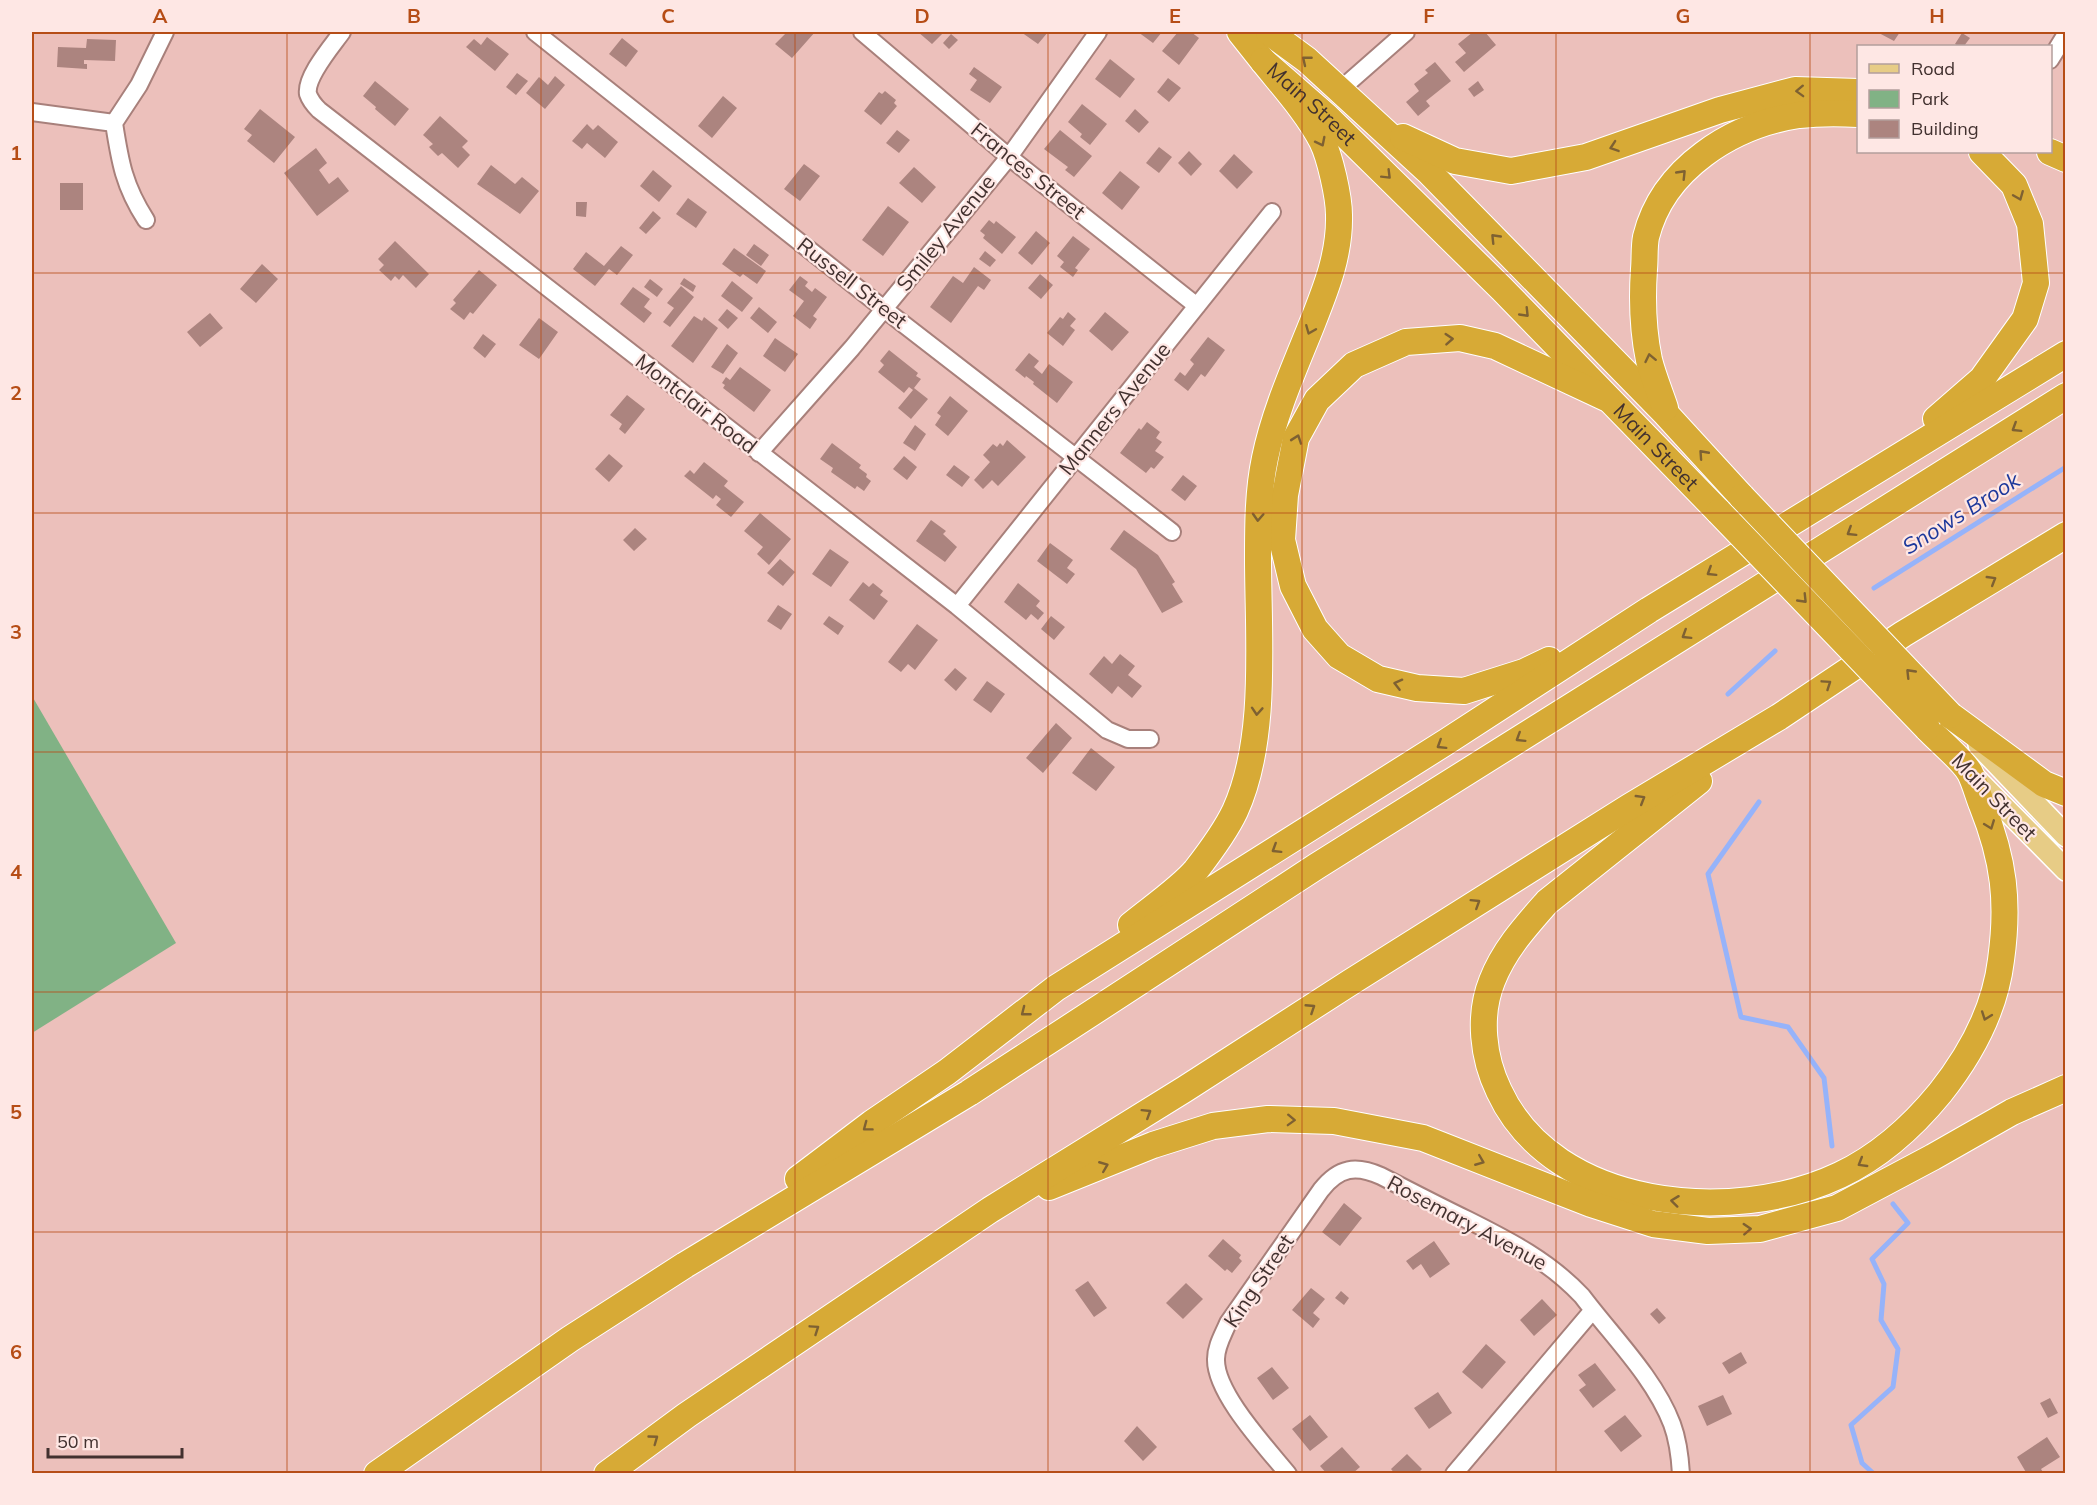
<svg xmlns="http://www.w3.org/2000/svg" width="2097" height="1505" viewBox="0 0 2097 1505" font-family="Mulish,sans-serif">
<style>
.green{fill:#81b285}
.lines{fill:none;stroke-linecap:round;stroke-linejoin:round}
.stream{stroke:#96b3fa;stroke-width:5}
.building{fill:#ac847f}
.minor-casing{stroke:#a8807b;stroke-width:20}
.major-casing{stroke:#fff;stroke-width:24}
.highway-casing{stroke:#fff;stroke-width:28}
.minor{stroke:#fff;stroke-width:16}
.major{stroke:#e7cc86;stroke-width:21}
.highway{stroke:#d7aa36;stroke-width:26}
.highway-bridge-casing{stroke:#fff;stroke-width:28;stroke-linecap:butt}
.highway-bridge{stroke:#d7aa36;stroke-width:26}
.oneway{stroke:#7e6132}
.grid{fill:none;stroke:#b64d16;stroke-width:1.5;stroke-opacity:0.55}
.labels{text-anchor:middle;stroke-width:4.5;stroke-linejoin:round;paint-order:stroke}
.street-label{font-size:21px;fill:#42312f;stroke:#fee7e4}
.water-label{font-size:22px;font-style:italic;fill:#1d389b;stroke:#fee7e4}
.neatline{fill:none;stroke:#b64d16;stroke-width:2}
.grid-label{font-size:20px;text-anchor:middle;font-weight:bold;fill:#b64d16}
</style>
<rect width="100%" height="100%" fill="#ecc0bb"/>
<path class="green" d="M32 696 176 943 32 1033Z"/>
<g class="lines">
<path class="stream" d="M1874 588 2066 467
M1728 694 1775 651
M1759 802 1708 874 1741 1017 1788 1027 1824 1078 1832 1146
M1874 1474 1862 1463 1851 1425 1893 1387 1898 1349 1881 1320 1884 1284 1872 1259 1908 1223 1893 1204"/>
</g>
<path class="building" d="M787 32H815L792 58 775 44Z
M918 32H944L932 44Z
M1021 32H1048L1038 44Z
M1138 32H1162L1153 43Z
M1178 32H1191L1199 38 1179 65 1162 51Z
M1473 32H1485L1496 45 1464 72 1455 62 1466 53 1458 44Z
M1877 32H1900L1894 41Z
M1962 33 1970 38 1964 46H1958L1955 44Z
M951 34 958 40 949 49 943 43Z
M487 37 509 54 495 71 466 47 474 39 481 45Z
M622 38 638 51 626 67 609 54Z
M87 39 116 40 115 61 84 60V64H87V69L57 67 58 47 86 48Z
M1110 59 1135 79 1120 98 1095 79Z
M1435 62 1451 81 1426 101 1430 106 1418 116 1406 102 1419 91 1414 84 1428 73 1425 70Z
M974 67 1002 87 990 103 970 90 977 80 969 74Z
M517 73 528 81 516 95 506 87Z
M555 76 565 85 545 109 526 93 539 77 548 85Z
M1168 78 1181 88 1169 102 1157 92Z
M375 81 409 109 395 126 375 109 376 107 363 96Z
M1478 81 1484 90 1474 97 1468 89Z
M885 91 896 100 894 103 897 106 881 125 864 111 879 92 882 94Z
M723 96 737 108 712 138 698 126Z
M1082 104 1107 124 1090 145 1080 137 1082 134 1068 122Z
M260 109 295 137 274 163 247 141 252 135 244 129Z
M1135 109 1149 122 1139 133 1125 121Z
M440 116 468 141 462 147 470 155 458 168 442 153 438 156 429 147 433 144 423 135Z
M587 124 593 130 598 125 618 142 605 158 587 143 582 149 572 141Z
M897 130 910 140 899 153 886 143Z
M1060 130 1092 156 1074 177 1065 170 1068 167 1044 149Z
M1159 147 1172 157 1159 173 1146 163Z
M316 148 327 163 319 170 329 184 338 177 349 191 317 216 284 173Z
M1189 151 1202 164 1191 176 1178 163Z
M1234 154 1253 172 1237 189 1219 171Z
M804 164 820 176 800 201 784 189Z
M491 165 515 184 522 177 539 191 520 214 477 184Z
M914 167 936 187 922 203 899 183Z
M653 170 672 186 659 202 640 186Z
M1120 171 1140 187 1122 210 1102 193Z
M60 183H83V210H60Z
M688 198 707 212 696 228 676 214Z
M576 202H587L586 217 576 216Z
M888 206 909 222 883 256 862 240Z
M653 211 661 218 646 234 639 228Z
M989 220 994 224 996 221 1016 237 1002 254 983 238 985 235 980 231Z
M1036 231 1050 243 1032 265 1018 253Z
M1073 236 1090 249 1075 268 1078 270 1073 277 1060 267 1064 262 1057 256Z
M395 241 429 274 416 288 403 275 399 280 395 276 391 281 379 270 384 265 378 259Z
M754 244 769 255 761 266 746 255Z
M621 246 633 255 617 275 609 269 595 286 573 269 586 252 604 266Z
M734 248 766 271 757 284 743 274 740 277 722 264Z
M985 251 996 260 990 267 979 259Z
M262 264 278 279 256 303 240 289Z
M974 267 991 280 984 290 978 286 951 323 930 307 953 276 963 283Z
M479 270 497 285 473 314 470 312 464 320 450 309 456 303 453 300Z
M1040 274 1053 285 1041 299 1028 288Z
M800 276 808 282 805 286 812 292 815 288 827 297 813 316 817 319 810 329 793 316 804 301 789 290Z
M684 278 696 286 693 292 680 284Z
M650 279 663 289 657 297 644 287Z
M732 281 753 298 742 312 721 296Z
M681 286 694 297 670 327 663 322 674 308 667 303Z
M633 287 650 299 644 307 652 313 644 323 620 304Z
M759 307 777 322 768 333 750 318Z
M727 309 738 318 728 329 718 320Z
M1068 312 1076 319 1070 326 1075 330 1063 346 1047 333 1060 317 1063 319Z
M1105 312 1129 332 1112 351 1089 331Z
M210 313 223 328 200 347 187 332Z
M694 316 702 321 704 317 718 328 693 363 671 346Z
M539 318 558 332 539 359 519 345Z
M483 334 496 344 485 358 473 348Z
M1208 337 1225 350 1205 377 1201 374 1188 391 1174 380 1180 372 1185 376 1194 364 1190 360Z
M775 338 798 354 785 372 763 356Z
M727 344 738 353 723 374 711 367Z
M889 350 918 373 916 376 921 379 914 388 928 399 911 419 898 408 913 390 909 387 904 393 878 372 884 365 880 361Z
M1029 353 1039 361 1034 367 1042 374 1049 364 1073 382 1057 403 1033 384 1034 382 1026 376 1025 378 1015 370Z
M740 367 771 390 754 412 723 388 725 385 722 383 726 377 730 380Z
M627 395 645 409 625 434 619 429 622 424 610 415Z
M950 396 968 411 948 436 935 425 941 416 937 413Z
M1147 422 1160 432 1156 438 1162 442 1155 451 1164 457 1154 469 1151 467 1146 473 1120 453 1139 428 1141 430Z
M915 425 926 434 915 451 903 443Z
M1007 440 1026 457 998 486 992 480 983 489 974 480 990 462 983 455 993 444 997 447 1000 443 1003 446Z
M832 443 861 465 859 468 867 474 866 477 871 481 864 491 857 486 855 489 831 472 833 468 820 459Z
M609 454 623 466 609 482 595 469Z
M904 456 917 467 907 480 893 469Z
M704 462 728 481 724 486 744 502 731 517 716 505 721 499 716 495 713 499 684 476 690 470 694 474Z
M954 465 970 477 962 487 946 475Z
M1183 475 1197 486 1185 501 1171 490Z
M760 513 791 539 769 565 757 554 763 547 744 531Z
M931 520 946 531 943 534 957 547 945 562 916 541Z
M635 528 647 539 634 551 623 540Z
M1124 530 1158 555 1175 582 1172 584 1183 602 1162 613 1136 569 1110 549Z
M1050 543 1073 560 1067 568 1075 574 1067 584 1037 561Z
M830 549 849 562 831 587 812 574Z
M780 559 795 572 783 586 767 573Z
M863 582 869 587 873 583 883 591 880 595 888 601 874 620 849 600Z
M1018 583 1040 601 1036 606 1044 613 1038 620 1031 614 1026 620 1004 602Z
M778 605 792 614 781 630 767 621Z
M829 616 844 626 838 635 823 624Z
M1051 616 1065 627 1054 640 1041 629Z
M917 624 938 640 915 670 908 664 901 672 888 662Z
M1120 654 1135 666 1128 675 1142 686 1132 698 1118 686 1112 694 1089 674 1104 656 1112 664Z
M955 668 967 678 956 691 944 680Z
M987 681 1005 694 991 713 973 700Z
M1056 723 1072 738 1043 773 1026 758Z
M1091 748 1115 767 1096 791 1072 773Z
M1344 1203 1362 1218 1340 1246 1322 1232Z
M1223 1239 1241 1255 1239 1258 1242 1261 1232 1273 1227 1269 1225 1271 1208 1256Z
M1434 1241 1450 1264 1430 1278 1421 1264 1413 1270 1406 1261Z
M1088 1281 1107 1308 1094 1317 1075 1290Z
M1186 1283 1203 1299 1183 1319 1166 1303Z
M1311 1288 1325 1299 1313 1313 1320 1319 1313 1328 1292 1310Z
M1341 1291 1349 1298 1344 1305 1335 1298Z
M1542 1299 1557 1315 1534 1336 1520 1320Z
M1657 1308 1666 1318 1659 1324 1650 1314Z
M1486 1344 1506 1362 1482 1389 1462 1372Z
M1741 1352 1747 1363 1729 1374 1722 1363Z
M1595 1363 1616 1390 1593 1408 1579 1390 1586 1385 1578 1375Z
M1272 1367 1289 1388 1273 1400 1257 1378Z
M1438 1392 1452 1413 1429 1429 1414 1408Z
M1723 1395 1732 1414 1707 1426 1698 1406Z
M2050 1398 2058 1413 2048 1418 2040 1403Z
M1310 1415 1328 1437 1310 1451 1292 1429Z
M1625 1415 1642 1436 1621 1452 1604 1431Z
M1137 1426 1157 1447 1143 1461 1124 1441Z
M2047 1437 2060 1457 2041 1469 2044 1474H2027L2017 1457Z
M1342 1447 1360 1467 1352 1474H1327L1320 1466Z
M1407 1454 1422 1469 1417 1474H1395L1391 1469Z"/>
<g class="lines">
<g class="minor-casing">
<path id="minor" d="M342 32C332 46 305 77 308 94 310 100 314 105 319 110L957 606 1107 730 1128 739H1150
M535 32 884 309 1172 532
M862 32 1009 157 1197 306
M2050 60 2066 34
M1340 90 1406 32
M32 112 114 123
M146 220C124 186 120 162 114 123L139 85 165 32
M759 453 852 348 1009 157 1098 32
M957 606 1272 212
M1288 1474C1266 1447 1215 1393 1216 1359 1216 1346 1223 1335 1228 1323L1321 1190C1339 1167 1356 1165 1381 1176 1410 1191 1439 1206 1468 1220 1510 1241 1549 1261 1582 1296 1612 1336 1654 1377 1672 1424 1678 1440 1680 1457 1681 1474
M1454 1474 1593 1310"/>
</g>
<g class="major-casing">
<path id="major" d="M1979 745 2066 836
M1971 774 2066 870"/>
</g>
<g class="highway-casing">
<g id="highway">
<path id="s1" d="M1240 32 1263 61 1326 116 1502 289 1719 512"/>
<path d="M1269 32 1307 60 1429 172 1666 414 1742 497"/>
<path d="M1403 137 1455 161 1511 171 1586 157 1720 110 1795 90 1858 92"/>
<path d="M2050 152 2066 159"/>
<path d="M1665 408C1660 393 1653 376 1649 360 1643 331 1642 298 1644 269 1645 259 1644 247 1646 237 1663 168 1733 125 1799 115 1818 113 1839 113 1858 114"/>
<path d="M1936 419 1982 379 2025 319 2036 283 2030 224 2014 185 1982 152"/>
<path d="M1549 660 1524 672 1464 691 1417 688 1378 679 1339 656 1315 629 1293 586 1282 540 1285 495 1296 438 1317 400 1354 365 1406 342 1460 338 1495 346 1606 398"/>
<path d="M1950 715 2044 784 2066 793"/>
<path d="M1699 781 1547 902C1525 927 1504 950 1492 981 1478 1016 1483 1058 1499 1091 1554 1210 1733 1226 1840 1175 1880 1156 1913 1126 1940 1093 1971 1054 1995 1010 2001 960 2009 902 2004 860 1982 805 1978 795 1975 783 1970 773 1963 760 1938 740 1927 728"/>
<path d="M1131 925C1149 910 1181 888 1196 870 1210 852 1225 832 1235 811 1268 739 1258 636 1258 558 1258 525 1258 491 1265 458 1274 414 1293 371 1310 329 1325 291 1340 256 1339 215 1339 197 1330 157 1322 141 1307 112 1283 86 1263 61"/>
<path d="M798 1179 872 1123 947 1072 1056 988 1446 742 1649 610 2066 354"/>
<path d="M1049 1187 1153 1145 1213 1126 1268 1119 1334 1121 1423 1138 1591 1204 1653 1224 1708 1231 1760 1229 1837 1208 1933 1157 2012 1112 2066 1088"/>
<path d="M377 1474 570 1339 685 1265 969 1093 1317 866 2066 396"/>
<path d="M607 1474 687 1415 990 1210 1185 1089 1351 982 1629 807 1779 717 1903 634 2066 535"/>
</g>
</g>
<use href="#minor" class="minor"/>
<use href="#major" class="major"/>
<use href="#highway" class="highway"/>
<g class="highway-bridge-casing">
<path id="highway-bridge" d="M1742 497 1950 715
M1719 512 1927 728"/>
</g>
<use href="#highway-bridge" class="highway-bridge"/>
</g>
<defs><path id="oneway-chevron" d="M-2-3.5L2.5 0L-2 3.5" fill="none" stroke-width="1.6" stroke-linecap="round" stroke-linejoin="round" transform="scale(1.5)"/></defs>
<g class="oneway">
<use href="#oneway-chevron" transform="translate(1306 60) rotate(-141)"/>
<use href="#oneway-chevron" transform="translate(1800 91) rotate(178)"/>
<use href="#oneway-chevron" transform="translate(1321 142) rotate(63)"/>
<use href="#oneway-chevron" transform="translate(1614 147) rotate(161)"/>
<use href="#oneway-chevron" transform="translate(1682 174) rotate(-46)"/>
<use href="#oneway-chevron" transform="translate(1387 175) rotate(45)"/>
<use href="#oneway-chevron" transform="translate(2019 196) rotate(68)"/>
<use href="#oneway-chevron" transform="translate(1495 238) rotate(-134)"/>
<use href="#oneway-chevron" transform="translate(1525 313) rotate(46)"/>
<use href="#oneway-chevron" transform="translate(1310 330) rotate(112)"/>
<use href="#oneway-chevron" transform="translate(1449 339) rotate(-4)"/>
<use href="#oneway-chevron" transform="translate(1650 358) rotate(-102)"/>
<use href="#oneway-chevron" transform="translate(2016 428) rotate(148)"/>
<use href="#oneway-chevron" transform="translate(1297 439) rotate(-71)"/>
<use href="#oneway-chevron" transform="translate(1703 454) rotate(-132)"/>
<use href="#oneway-chevron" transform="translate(1258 517) rotate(93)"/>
<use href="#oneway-chevron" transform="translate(1851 532) rotate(148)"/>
<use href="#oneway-chevron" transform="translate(1711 572) rotate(148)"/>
<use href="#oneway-chevron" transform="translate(1992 580) rotate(-31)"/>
<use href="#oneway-chevron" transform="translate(1803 599) rotate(46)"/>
<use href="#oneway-chevron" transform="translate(1686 635) rotate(148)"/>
<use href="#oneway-chevron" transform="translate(1910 673) rotate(-134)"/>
<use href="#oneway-chevron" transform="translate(1398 684) rotate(-166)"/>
<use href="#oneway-chevron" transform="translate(1827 684) rotate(-34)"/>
<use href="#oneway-chevron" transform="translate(1257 711) rotate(94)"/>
<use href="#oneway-chevron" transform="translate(1520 738) rotate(148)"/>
<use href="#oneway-chevron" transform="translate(1441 745) rotate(148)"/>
<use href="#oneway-chevron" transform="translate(1641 799) rotate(-31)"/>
<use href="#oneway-chevron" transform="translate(1990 825) rotate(69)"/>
<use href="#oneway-chevron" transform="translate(1276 849) rotate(148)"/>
<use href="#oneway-chevron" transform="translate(1476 903) rotate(-32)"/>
<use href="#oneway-chevron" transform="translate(1311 1008) rotate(-33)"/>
<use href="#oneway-chevron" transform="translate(1025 1012) rotate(142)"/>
<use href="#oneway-chevron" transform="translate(1986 1016) rotate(110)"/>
<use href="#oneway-chevron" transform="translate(1147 1113) rotate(-32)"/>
<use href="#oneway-chevron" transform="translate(1291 1120) rotate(2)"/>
<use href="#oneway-chevron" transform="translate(867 1127) rotate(143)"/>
<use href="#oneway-chevron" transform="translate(1480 1161) rotate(22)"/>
<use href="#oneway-chevron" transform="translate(1862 1163) rotate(149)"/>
<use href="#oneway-chevron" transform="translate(1104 1166) rotate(-22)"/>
<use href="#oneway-chevron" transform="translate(1675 1201) rotate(-173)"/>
<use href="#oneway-chevron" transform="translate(1747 1229) rotate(-3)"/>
<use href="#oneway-chevron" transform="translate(815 1329) rotate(-34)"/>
<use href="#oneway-chevron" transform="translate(654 1439) rotate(-36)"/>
</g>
<path class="grid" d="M287 32V1474M541 32V1474M795 32V1474M1048 32V1474M1302 32V1474M1556 32V1474M1810 32V1474M32 273H2066M32 513H2066M32 752H2066M32 992H2066M32 1232H2066"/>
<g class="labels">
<g class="street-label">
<text dy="7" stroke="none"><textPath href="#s1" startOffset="102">Main Street</textPath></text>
<text transform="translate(1028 171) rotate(39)" y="7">Frances Street</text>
<text transform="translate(946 233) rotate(-51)" y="7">Smiley Avenue</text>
<text transform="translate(852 283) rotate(38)" y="7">Russell Street</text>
<text transform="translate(696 404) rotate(38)" y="7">Montclair Road</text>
<text transform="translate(1115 409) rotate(-51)" y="7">Manners Avenue</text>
<text dy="7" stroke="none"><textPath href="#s1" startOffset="588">Main Street</textPath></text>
<text transform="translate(1994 797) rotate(46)" y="7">Main Street</text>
<text transform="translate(1467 1223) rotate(28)" y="7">Rosemary Avenue</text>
<text transform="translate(1259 1281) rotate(-56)" y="7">King Street</text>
</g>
<g class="water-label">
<text transform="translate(1961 513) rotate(-32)" y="8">Snows Brook</text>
</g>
</g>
<rect width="2097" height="1505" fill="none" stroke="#fee7e4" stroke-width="66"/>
<rect x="1857" y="45" width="195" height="108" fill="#fee7e4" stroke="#b39e9c" stroke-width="1.5"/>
<rect x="1869" y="64" width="30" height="9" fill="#e7cc86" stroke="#b39e9c" stroke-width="1.5"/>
<text x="1911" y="75" font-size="18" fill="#42312f">Road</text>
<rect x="1869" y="90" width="30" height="18" fill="#81b285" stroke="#b39e9c" stroke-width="1.5"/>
<text x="1911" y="105" font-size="18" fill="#42312f">Park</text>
<rect x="1869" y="120" width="30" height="18" fill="#ac847f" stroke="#b39e9c" stroke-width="1.5"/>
<text x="1911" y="135" font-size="18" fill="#42312f">Building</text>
<path d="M48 1448v9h134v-9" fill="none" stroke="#42312f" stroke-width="3"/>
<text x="57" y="1448" font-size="18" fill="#42312f" stroke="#fee7e4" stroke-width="4.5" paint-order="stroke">50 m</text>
<rect x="33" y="33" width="2031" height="1439" class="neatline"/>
<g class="grid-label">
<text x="160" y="23">A</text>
<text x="414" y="23">B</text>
<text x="668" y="23">C</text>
<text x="922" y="23">D</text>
<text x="1175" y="23">E</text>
<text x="1429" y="23">F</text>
<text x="1683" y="23">G</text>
<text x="1937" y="23">H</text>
<text x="16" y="160">1</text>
<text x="16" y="400">2</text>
<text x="16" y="639">3</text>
<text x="16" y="879">4</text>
<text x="16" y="1119">5</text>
<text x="16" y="1359">6</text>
</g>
</svg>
